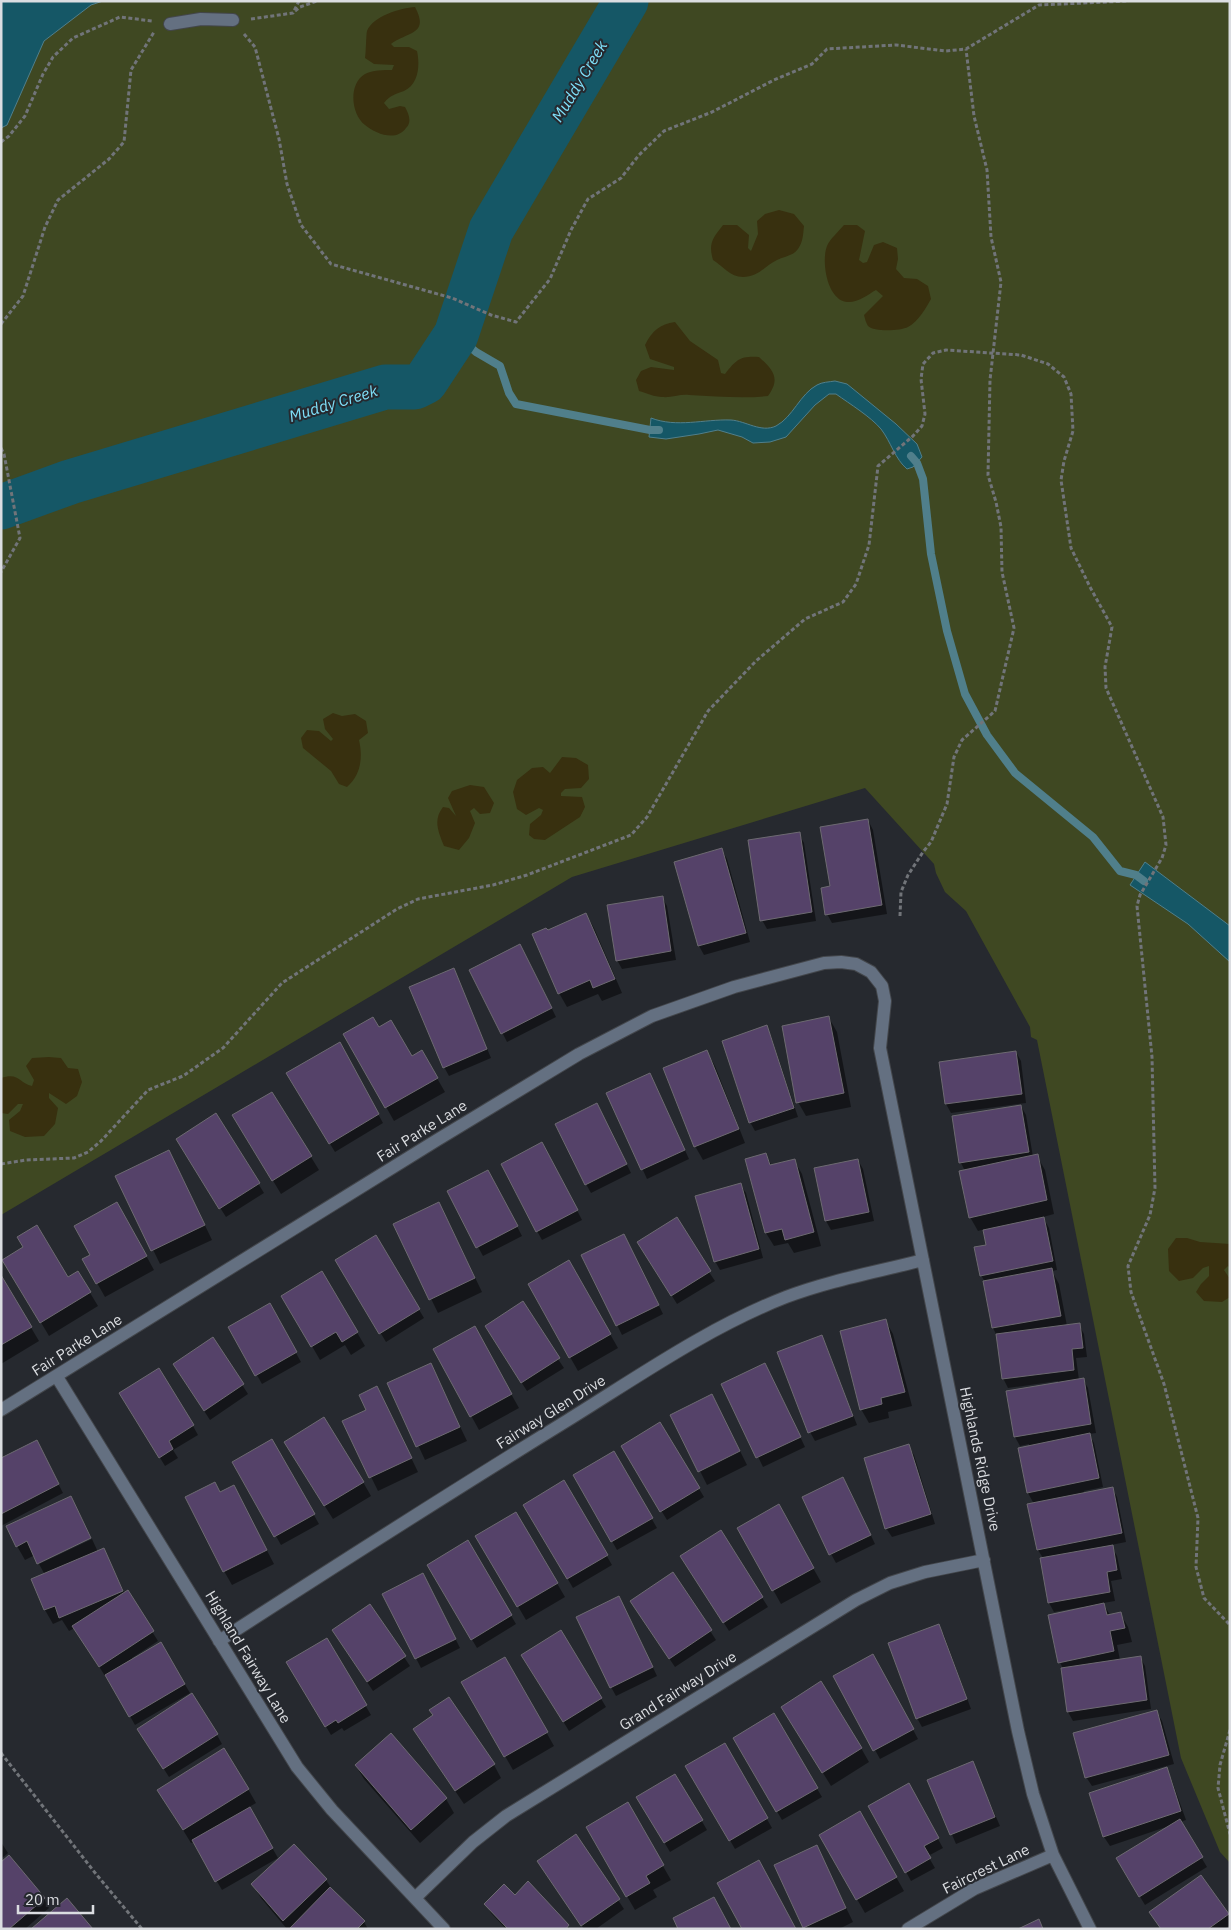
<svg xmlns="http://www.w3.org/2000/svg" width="1231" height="1930" viewBox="0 0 1231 1930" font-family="'IBM Plex Sans',sans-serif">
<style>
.green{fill:#3f4822}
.sand{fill:#38300f}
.water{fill:#155766;stroke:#507f8b}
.shadow{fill:#0007}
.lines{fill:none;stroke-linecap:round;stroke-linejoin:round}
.stream{stroke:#507f8b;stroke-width:8}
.river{stroke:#155766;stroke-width:45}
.building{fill:#554269;stroke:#6d6a71}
.minor-casing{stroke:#43464b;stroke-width:14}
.path{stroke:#717479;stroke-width:3;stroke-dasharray:4 2.5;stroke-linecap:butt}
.minor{stroke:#647081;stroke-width:12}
.labels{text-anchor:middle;stroke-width:4;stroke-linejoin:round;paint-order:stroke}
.street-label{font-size:15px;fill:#dbdde1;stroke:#26292f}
.water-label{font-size:16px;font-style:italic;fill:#7edff8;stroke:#26292f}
</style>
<rect width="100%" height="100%" fill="#26292f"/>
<path class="green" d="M1 1H1230V1863L1220 1852 1181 1758 1037 1040 1031 1037 1030 1027 966 911 945 892 936 873 934 864 865 788 572 877 1 1215Z"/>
<path class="sand" d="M415 7C430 35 407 32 391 44L394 47H409L417 51C420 65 419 84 404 91 396 94 390 95 384 103L389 109 400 106 405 107C409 114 412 122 406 128 396 142 376 134 365 125 351 114 348 84 365 74 372 70 384 70 392 70L394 65 374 64 365 58C366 53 366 35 367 31 373 16 401 8 415 7Z
M779 210 794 214 804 226C803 235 803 242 798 249 793 256 785 256 777 260 765 266 758 277 743 277 730 277 723 266 713 260 708 243 713 238 723 225H737L749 235 748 248 751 251 758 234 757 221 765 214Z
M844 225H857L865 231 859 260 863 263 867 262 874 245 883 242 897 248 898 259 896 269 904 278 917 279 928 286 931 299C926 308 918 322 908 327 900 331 874 332 868 326 866 323 865 319 864 315L883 296 876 290C867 295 858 303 847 302 827 300 821 261 827 246 830 239 839 231 844 225Z
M675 322 690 341 718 360 721 373 725 374C737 359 740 356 759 357 773 370 781 378 768 396 742 399 715 396 689 395 680 394 671 398 662 397 655 397 646 393 639 391L636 380 641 371 651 367 674 370V367L650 359 645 345C652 331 660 324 675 322Z
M333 713 342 716 355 714 366 721 368 733 359 740C363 757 361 775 347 787L339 784 331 771 303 748 301 738 307 730 319 731 331 741 333 739 325 729 323 719Z
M562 757 576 758 588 765 589 779 581 788 565 789 561 793V796L582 797 585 807 580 817 545 840 534 839 529 835 530 824 541 815 543 810 539 808 526 815 517 809 513 792 517 780 532 768 543 767 550 773Z
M470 785 484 787 494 803 490 813 480 814 474 808 470 811 475 823 469 838 459 850 444 846C438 831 433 820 443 807L449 808 456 816 448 798 452 791Z
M49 1057 61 1058 68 1068 78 1069 82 1082 77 1096 66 1104 49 1093V1098L58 1108 55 1124 44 1136 25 1137 10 1131 9 1120 20 1111 23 1104H18L8 1114 1 1113V1078C19 1072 19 1083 32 1086L34 1080 26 1066 32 1058Z
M1176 1238H1187L1200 1242 1230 1244V1268L1228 1266 1224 1270 1230 1279V1297L1222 1302 1204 1301 1196 1292 1201 1284 1209 1276V1266L1203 1268 1193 1278 1179 1281 1169 1271 1168 1249Z"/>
<path class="water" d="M1 1H103L91 5 44 41 7 125 1 128Z
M835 381 847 384 896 424 917 444 922 457 913 467 907 469C895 459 891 442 881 429 871 417 850 404 836 394H829L815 405 786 437 770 442 753 443 742 437 718 430 699 434 666 439 649 437 651 418C677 428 704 419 731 420 746 421 761 433 776 426 793 417 800 394 817 385 822 382 829 382 835 381Z
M67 464 73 500 1 520V485Z
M1145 862 1230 926V962L1188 924 1130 885Z"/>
<path class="shadow" d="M868 820 873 830 887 914 832 923 827 914 831 887Z
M799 834 804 843 816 921 767 929 762 920Z
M722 850 727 859 750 942 704 955 699 946 676 863Z
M662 897 667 906 676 960 622 969 617 960Z
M586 914 594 928 622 993 602 1001 598 994 567 1007 559 993 547 931Z
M525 954 556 1017 507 1042 471 970Z
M458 979 491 1058 449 1076 444 1067Z
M829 1018 837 1032 851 1107 806 1116 798 1102Z
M766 1027 771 1036 798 1117 755 1131 750 1122Z
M378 1029 412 1058 422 1052 445 1092 394 1121 345 1034Z
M340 1044 383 1123 335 1152 287 1074Z
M707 1052 715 1066 745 1143 703 1160 695 1146Z
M1016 1052 1021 1061 1026 1103 951 1113 946 1104 941 1063Z
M650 1074 689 1159 647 1179 608 1094Z
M1021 1106 1026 1115 1033 1157 1037 1156 1045 1170 1054 1214 1043 1217 1049 1228 1057 1270 1052 1271 1059 1284 1067 1326 1079 1325 1084 1334 1087 1357 1076 1358 1079 1380 1083 1379 1088 1388 1096 1433 1089 1434 1094 1443 1103 1487 1084 1491 1085 1494 1112 1488 1117 1497 1126 1542 1111 1545 1117 1556 1122 1579 1111 1581 1115 1601 1103 1603 1110 1615 1120 1613 1128 1627 1132 1642 1117 1645 1120 1660 1140 1657 1145 1666 1151 1709 1073 1721 1068 1712 1063 1669 1060 1662 1082 1607 1054 1612 1049 1603 1043 1558 1038 1550 1029 1505 1034 1504 1028 1493 1019 1449 1029 1447V1444L1020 1446 1015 1437 1058 1383V1381L1008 1388 1003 1378 997 1336 993 1328 985 1282 981 1275 988 1246 985 1229 978 1231 970 1217 965 1171 961 1163 953 1117Z
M602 1114 631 1173 591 1193 586 1184Z
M216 1115 264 1193 226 1217 182 1148Z
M242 1129 311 1157 319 1170 281 1194Z
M547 1152 582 1220 542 1240 537 1231Z
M766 1155 772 1166 794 1160 802 1174 821 1246 794 1253 788 1243 774 1246 766 1233 747 1160Z
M858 1160 863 1169 874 1221 831 1230 826 1221 815 1169Z
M176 1165 212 1240 160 1264 117 1176Z
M493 1180 522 1236 483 1256 448 1192Z
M740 1184 746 1193 763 1258 720 1270 715 1261Z
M125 1217 154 1270 105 1297 84 1260 92 1255Z
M446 1217 482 1292 438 1313 395 1225Z
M376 1237 424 1318 386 1342 337 1260Z
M629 1244 663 1314 622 1335 583 1256Z
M24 1248 67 1279 78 1273 98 1306 49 1336 4 1260Z
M644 1251 709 1272 715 1281 677 1304Z
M569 1262 618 1348 578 1371 529 1285Z
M322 1273 365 1346 351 1355 345 1345 320 1360 283 1296Z
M1 1277 39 1341 1 1364Z
M269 1305 301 1362 262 1384 230 1328Z
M885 1320 893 1334 912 1406 888 1412 889 1418 869 1423 861 1409Z
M474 1328 519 1408 479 1430 435 1350Z
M491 1335 558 1359 564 1368 527 1391Z
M821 1336 826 1345 857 1425 815 1441 810 1432Z
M213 1339 248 1394 210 1420 180 1374Z
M430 1364 467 1441 425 1460 389 1383Z
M770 1373 805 1447 763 1467 723 1384Z
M377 1387 418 1472 378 1491 344 1422 367 1411Z
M712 1395 747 1465 707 1485 672 1415Z
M126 1402 193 1426 198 1435 173 1450 178 1458 165 1466Z
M660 1423 704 1497 667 1520 622 1446Z
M272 1441 319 1524 281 1545 234 1462Z
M908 1446 914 1455 935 1524 892 1537 886 1528Z
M41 1450 63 1493 1 1526V1460Z
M614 1453 657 1528 617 1550 575 1475Z
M293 1456 363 1482 371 1496 333 1519Z
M564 1482 612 1565 573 1588 525 1505Z
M234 1487 274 1564 232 1585 224 1571 220 1494Z
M848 1487 875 1544 836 1563 831 1554Z
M71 1498 91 1537 38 1562 35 1555 25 1560 17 1546Z
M778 1506 821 1582 781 1604 739 1529Z
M516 1513 565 1597 526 1620 477 1536Z
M720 1531 768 1607 729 1631 687 1565Z
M92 1539 98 1552 104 1549 125 1594 127 1592 158 1641 132 1658 133 1660 161 1644 190 1693 135 1725 106 1674 105 1676 75 1628 69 1631 62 1620 53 1624 45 1610 33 1580 45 1575 39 1564Z
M467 1542 516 1624 477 1648 428 1566Z
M673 1574 716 1640 675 1667 637 1611Z
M428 1584 460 1648 421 1668 384 1595Z
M370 1606 410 1666 373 1691 339 1640Z
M624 1607 657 1676 616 1696 611 1687Z
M938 1626 944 1635 971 1709 922 1727 917 1718Z
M561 1632 606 1707 569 1731 528 1664Z
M327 1640 371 1715 344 1731 342 1728 331 1735 288 1663Z
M505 1659 554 1746 513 1770 463 1683Z
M878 1664 918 1739 880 1759 834 1676Z
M1157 1712 1162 1721 1174 1764 1092 1786 1086 1777Z
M773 1715 822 1797 782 1820 734 1738Z
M791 1721 861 1748 869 1762 831 1786Z
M414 1730 494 1765 501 1778 464 1804Z
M217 1735 222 1744 169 1777 144 1738Z
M391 1735 446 1799 454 1813 420 1843 364 1779 356 1766Z
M725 1744 772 1828 735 1849 687 1766Z
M972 1762 1000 1826 956 1844 929 1781Z
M1166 1769 1171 1778 1186 1820 1180 1822 1207 1867 1145 1905 1117 1859 1169 1826 1110 1846 1104 1837 1090 1794Z
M675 1775 707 1830 670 1852 638 1798Z
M908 1785 943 1848 928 1856 935 1868 911 1881 870 1806Z
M248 1789 256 1803 249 1807 278 1858 222 1890 194 1842 191 1843 167 1804Z
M627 1804 671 1880 653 1890 657 1897 635 1910 587 1827Z
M860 1813 904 1891 865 1913 820 1835Z
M576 1836 624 1909 596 1929H584L544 1870Z
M1 1842 8 1853 1 1859Z
M294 1845 326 1880 333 1891 364 1922 368 1929H287L261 1898 253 1885Z
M816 1846 853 1922 839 1929H805L776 1866Z
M9 1857 44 1899 49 1908 25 1929H1Z
M515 1897 568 1926 570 1929H506L491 1913 486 1904Z
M1228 1914 1230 1918V1925L1225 1929H1161Z"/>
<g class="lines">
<path class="stream" d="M456 335 476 352 500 366 509 393 516 404 650 430H659
M911 456 917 463 923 479 931 554 947 631 965 694 987 735 1015 773 1093 837 1120 871 1136 875 1144 881"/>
<path class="river" d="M1 507 70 482 385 387H415L425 382 456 335 491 230 626 1"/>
</g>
<path class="building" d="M868 819 882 905 825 915 821 888 830 886 820 827Z
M800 832 812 912 760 921 748 840Z
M722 848 746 933 698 946 674 862Z
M663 896 671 951 616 961 607 905Z
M586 913 615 979 593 988 590 980 558 994 532 934 546 928 548 930Z
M520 944 552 1008 501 1034 469 970Z
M454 968 487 1049 443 1068 409 987Z
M829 1016 844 1093 796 1103 782 1026Z
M373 1017 379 1027 391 1020 412 1056 422 1050 438 1078 385 1108 343 1034Z
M767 1025 794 1108 749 1123 722 1041Z
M340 1042 379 1114 329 1144 286 1073Z
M707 1050 739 1129 694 1147 663 1068Z
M1016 1051 1022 1094 945 1104 939 1062Z
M650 1073 685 1150 641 1170 606 1093Z
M272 1092 312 1156 272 1181 232 1115Z
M597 1103 627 1164 585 1185 555 1124Z
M1021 1105 1029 1152 959 1163 952 1116Z
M216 1113 260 1183 219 1209 176 1139Z
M542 1142 578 1210 536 1232 501 1164Z
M169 1150 205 1225 151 1251 115 1176Z
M766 1153 770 1165 795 1159 814 1232 785 1240 782 1229 765 1233 745 1159Z
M1038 1154 1047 1200 969 1218 959 1171Z
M858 1159 869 1212 825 1221 814 1168Z
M488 1170 518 1226 476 1248 447 1191Z
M741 1183 759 1249 714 1262 695 1196Z
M117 1202 147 1256 96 1284 82 1259 90 1255 74 1226Z
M439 1202 475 1278 429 1300 393 1224Z
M677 1217 711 1271 671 1296 637 1242Z
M1044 1217 1053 1261 980 1276 974 1247 986 1245 983 1230Z
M37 1225 68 1277 78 1271 91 1292 40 1323 2 1260 23 1247 17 1237Z
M624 1234 659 1305 616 1326 581 1255Z
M376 1235 420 1309 379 1334 335 1260Z
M569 1260 611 1334 569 1358 528 1284Z
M1052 1268 1061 1316 992 1328 983 1281Z
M322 1271 358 1332 342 1342 336 1332 311 1347 281 1296Z
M1 1275 32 1327 1 1345Z
M523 1301 560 1358 521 1383 485 1326Z
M270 1303 297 1352 255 1376 228 1327Z
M886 1319 905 1392 881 1398 882 1404 860 1410 840 1331Z
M1080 1323 1083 1348 1072 1349 1074 1370 1002 1379 996 1334Z
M475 1326 512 1394 470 1417 433 1349Z
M822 1335 853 1416 808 1433 777 1352Z
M213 1337 244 1384 204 1411 173 1364Z
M431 1363 460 1427 416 1447 387 1383Z
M765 1363 801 1437 756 1458 721 1384Z
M159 1368 194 1425 169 1441 173 1449 159 1458 119 1393Z
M1084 1378 1091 1424 1014 1437 1006 1391Z
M377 1386 412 1458 369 1478 342 1421 366 1410 359 1395Z
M712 1394 740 1451 698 1472 670 1415Z
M324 1417 364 1482 324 1506 284 1442Z
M660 1422 700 1488 660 1512 621 1446Z
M1090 1433 1099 1478 1027 1493 1018 1448Z
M272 1439 315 1514 274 1537 232 1462Z
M37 1440 59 1484 1 1514V1458Z
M909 1444 931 1514 885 1529 864 1458Z
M614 1451 653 1518 611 1542 573 1475Z
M843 1477 871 1535 829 1555 802 1497Z
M564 1480 608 1555 567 1579 523 1505Z
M215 1482 220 1492 234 1485 267 1550 223 1572 185 1497Z
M1113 1487 1122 1533 1037 1550 1027 1504Z
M71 1496 91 1538 37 1564 27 1541 16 1547 6 1526Z
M779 1504 814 1568 772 1591 737 1528Z
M516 1512 558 1583 517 1607 475 1536Z
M721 1530 763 1597 723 1623 680 1556Z
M468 1540 512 1615 471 1640 427 1565Z
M1113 1545 1117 1570 1107 1572 1110 1592 1048 1603 1040 1558Z
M104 1548 123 1591 59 1618 55 1606 44 1610 31 1579Z
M673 1572 712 1630 669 1659 630 1601Z
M423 1573 456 1639 415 1659 382 1594Z
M128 1590 154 1631 99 1667 72 1626Z
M619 1596 653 1667 610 1688 576 1617Z
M1104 1603 1107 1615 1121 1612 1125 1628 1110 1631 1114 1651 1058 1663 1048 1615Z
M370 1604 406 1656 367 1682 332 1630Z
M939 1624 967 1699 916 1719 888 1643Z
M561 1630 602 1698 563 1722 521 1655Z
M327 1638 367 1705 338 1723 336 1720 325 1727 286 1662Z
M161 1642 185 1684 129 1717 105 1675Z
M873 1654 914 1729 873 1751 833 1676Z
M1141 1656 1147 1700 1067 1712 1061 1668Z
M505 1657 548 1732 504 1757 461 1682Z
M821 1681 862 1748 822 1773 781 1707Z
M192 1693 218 1734 163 1769 137 1729Z
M449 1697 495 1764 455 1791 413 1729 433 1715 429 1710Z
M1157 1710 1169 1755 1085 1778 1073 1733Z
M774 1713 818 1788 776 1812 733 1738Z
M391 1733 447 1798 411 1830 355 1765Z
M725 1743 768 1818 729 1841 685 1766Z
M224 1748 249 1789 183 1830 157 1790Z
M973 1761 995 1817 950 1835 927 1780Z
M1167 1767 1181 1811 1103 1837 1089 1793Z
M675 1774 703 1820 664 1843 636 1797Z
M909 1783 939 1838 924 1846 931 1858 905 1873 868 1806Z
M628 1802 664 1865 646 1876 650 1883 626 1897 586 1827Z
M250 1807 273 1848 215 1882 192 1840Z
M860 1811 897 1877 856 1900 819 1835Z
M1180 1819 1203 1857 1139 1897 1116 1858Z
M576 1834 620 1899 581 1926 537 1861Z
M294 1844 327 1879 283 1921 251 1884Z
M817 1845 846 1908 803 1928 774 1865Z
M9 1855 45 1898 9 1929H1V1862Z
M759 1860 796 1929H742L717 1883Z
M1201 1875 1229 1914 1208 1929H1161L1149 1912Z
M528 1881 569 1925 566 1929H508L484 1904 504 1884 515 1895Z
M330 1887 365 1921 357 1929H289Z
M714 1897 731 1929H678L673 1918Z
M67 1898 93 1929H31Z
M1039 1919 1043 1929H1018Z"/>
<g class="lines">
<g class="minor-casing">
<path id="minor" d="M170 24 201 19 233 20
M57 1377 297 1767 332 1810 444 1929
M1 1410 437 1140 579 1054 652 1016 734 987 824 963 841 962 856 964 871 972 882 986 885 1001 880 1048 1018 1731 1033 1794 1053 1855 1090 1929
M219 1641C335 1566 451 1492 568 1420 639 1376 709 1327 786 1297 831 1280 877 1272 923 1260
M415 1898 473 1842 506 1816 856 1600 890 1583 925 1572 984 1560
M908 1929 974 1889 1053 1855"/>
</g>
<path class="path" d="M295 11 300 7 317 1
M251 19 293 13 299 1
M244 34 255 47 279 139 287 184 301 225 331 264 452 298 491 315 516 322 550 279 571 230 588 199 621 178 639 155 664 131 712 112 774 80 812 64 827 49 896 45 946 51 966 49 1039 5 1129 1
M1 142 9 136 25 116 43 74 53 57 73 38 120 17 152 21
M1 324 23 296 45 227 58 200 109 159 124 142 131 70 154 32
M1 448 4 454 20 538 1 572
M900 916 901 892 908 875 923 852 931 842 947 804 954 757 962 740 995 711 1014 628 1002 572 1001 527 996 502 988 475 990 380 1001 282 991 237 987 170 974 116 966 49
M1 1164 26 1160 74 1158 88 1152 101 1141 148 1090 183 1076 223 1048 282 983 397 909 418 899 493 885 527 875 631 835 647 817 708 711 756 661 805 619 843 602 856 584 869 545 878 466 913 436 922 426 925 414 921 379 923 364 933 353 946 350 1021 355 1048 364 1064 377 1071 394 1073 431 1064 461 1061 480 1071 548 1090 587 1112 627 1105 667 1106 688 1163 817 1166 845 1162 858 1140 895 1137 906 1152 1057 1155 1188 1150 1215 1128 1266 1131 1292 1164 1384 1198 1518 1196 1567 1204 1598 1230 1625
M1230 1730 1220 1765 1218 1788 1230 1834
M1 1753 96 1874 142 1929"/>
<use href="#minor" class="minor"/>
</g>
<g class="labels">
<g class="street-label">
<text transform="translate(422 1131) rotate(-32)" y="5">Fair Parke Lane</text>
<text transform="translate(77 1345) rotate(-32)" y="5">Fair Parke Lane</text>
<text transform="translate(551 1412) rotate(-32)" y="5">Fairway Glen Drive</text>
<text transform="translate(980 1459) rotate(78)" y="5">Highlands Ridge Drive</text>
<text transform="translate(248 1657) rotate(59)" y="5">Highland Fairway Lane</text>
<text transform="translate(678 1691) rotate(-32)" y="5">Grand Fairway Drive</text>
<text transform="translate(986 1869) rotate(-26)" y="5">Faircrest Lane</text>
</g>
<g class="water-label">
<text transform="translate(579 81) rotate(-59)" y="6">Muddy Creek</text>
<text transform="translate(333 403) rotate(-17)" y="6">Muddy Creek</text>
</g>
</g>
<rect width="1231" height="1930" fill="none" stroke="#dbdde1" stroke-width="5"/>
<path d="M18 1905v8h75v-8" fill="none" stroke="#dbdde1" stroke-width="2.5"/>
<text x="25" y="1905" font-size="15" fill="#dbdde1" stroke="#26292f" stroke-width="4" paint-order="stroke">20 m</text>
</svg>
